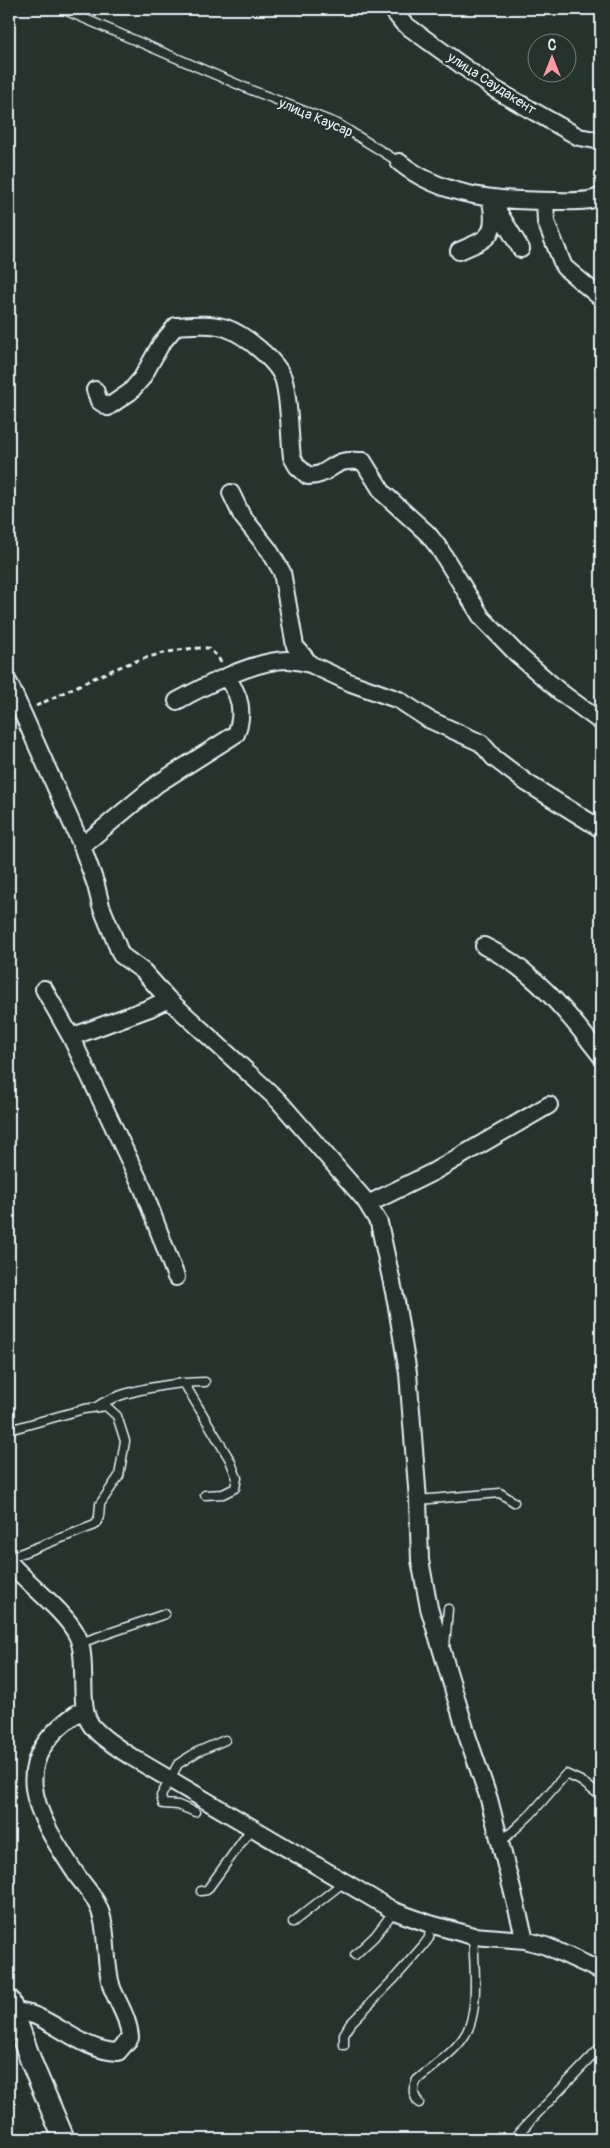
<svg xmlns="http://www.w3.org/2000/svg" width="610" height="2148" viewBox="0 0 610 2148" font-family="Pangolin,sans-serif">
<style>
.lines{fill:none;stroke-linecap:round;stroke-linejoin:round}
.service-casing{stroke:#e8f1f8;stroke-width:11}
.minor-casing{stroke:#e8f1f8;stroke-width:20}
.tertiary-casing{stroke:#e8f1f8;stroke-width:24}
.path{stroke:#e8f1f8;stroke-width:3;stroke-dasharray:5 4;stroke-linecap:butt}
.service{stroke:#26332d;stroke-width:8}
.minor{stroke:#26332d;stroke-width:16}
.tertiary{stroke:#26332d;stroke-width:20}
.labels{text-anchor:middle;stroke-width:5;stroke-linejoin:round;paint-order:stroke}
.street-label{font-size:14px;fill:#e8f1f8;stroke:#26332d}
</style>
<rect width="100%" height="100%" fill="#26332d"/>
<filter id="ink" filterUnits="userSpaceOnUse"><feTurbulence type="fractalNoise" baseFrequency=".02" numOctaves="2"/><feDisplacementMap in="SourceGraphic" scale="10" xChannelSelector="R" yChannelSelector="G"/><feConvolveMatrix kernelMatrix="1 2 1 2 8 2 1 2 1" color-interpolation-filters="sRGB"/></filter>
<g filter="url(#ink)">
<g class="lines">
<g class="service-casing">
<path id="service" d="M62 9 251 90 338 124 399 162
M184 1383 230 1460 237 1478 235 1488 223 1494 205 1495
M98 1406C121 1390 177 1382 205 1382
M9 1430 84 1409 106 1406 117 1416 125 1441 119 1476 100 1504 99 1517 95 1525 9 1558
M418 1500 500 1493 514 1502
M80 1643 165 1614
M445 1647 448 1609
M195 1812 178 1805 163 1804 161 1796 178 1764 197 1752 225 1740
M500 1843 531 1814 566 1774 581 1781 597 1793
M201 1891 207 1890 251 1829
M293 1922 344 1882
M355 1955 375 1936 394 1911
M344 2045V2034L350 2024 393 1980 423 1946 429 1938 430 1924
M419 2103C413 2095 412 2089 417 2080 433 2066 455 2052 465 2035 480 2012 474 1962 473 1936
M513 2139 601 2047"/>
</g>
<g class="minor-casing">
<path id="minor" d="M392 9 403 23 496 90 579 137 601 141
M399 162C443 198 501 201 556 201 570 201 589 203 601 196
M491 200 521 249
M545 201 546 222 564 267 601 298
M459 251C490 238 497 236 491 200
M95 390 99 401 108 407 130 392 142 378 161 344 176 326C192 325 210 323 226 328 244 334 279 362 284 381 290 405 289 433 292 457L297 466 308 476C325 476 328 467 342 462 348 460 357 461 363 461L383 493 428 534 439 548 482 618 517 654 559 691 601 722
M231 493 242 516 269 550 282 572 295 646 310 664 351 683 399 700 428 719 481 743 494 758 527 783 601 829
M9 683 82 846 96 885 101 906 121 955 143 971 168 999 278 1100 365 1200 379 1223 396 1301 408 1373 418 1500 420 1560 429 1608 468 1738 489 1799 525 1940
M177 701C204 686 256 660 287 660 294 660 302 662 310 664
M82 846 157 784 236 734C244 714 241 694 226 678
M484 946C534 970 568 1013 601 1056
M44 989 71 1037
M168 999 150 1008 71 1037 143 1189 176 1277
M368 1204 433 1172 549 1105
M9 1562C28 1584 64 1610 77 1635 89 1659 77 1707 91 1725 101 1738 117 1747 130 1756L394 1911 430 1924 473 1936 525 1940 546 1946 601 1971
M13 2010C20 2012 29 2013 36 2016 63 2028 87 2051 118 2052L130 2038C129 2019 119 2005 112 1988 103 1961 110 1927 96 1902 91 1893 84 1885 78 1877 34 1811 2 1760 85 1708"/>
</g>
<g class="tertiary-casing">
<path id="tertiary" d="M9 2000 32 2064 64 2139"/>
</g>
<path class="path" d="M36 706C89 681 148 647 208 648L218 657 221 663"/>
<use href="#service" class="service"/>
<use href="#minor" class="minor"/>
<use href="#tertiary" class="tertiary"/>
</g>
</g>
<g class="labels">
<g class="street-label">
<text transform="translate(492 83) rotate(33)" y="5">улица Саудакент</text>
<text transform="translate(316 117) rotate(23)" y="5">улица Каусар</text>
</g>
</g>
<rect width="610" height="2148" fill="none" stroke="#26332d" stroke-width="30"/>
<rect x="15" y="15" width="580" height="2118" fill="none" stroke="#e8f1f8" stroke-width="2" filter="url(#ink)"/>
<g transform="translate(552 58)"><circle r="24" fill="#26332d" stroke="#747f7e"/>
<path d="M0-4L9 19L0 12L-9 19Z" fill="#ff9aa2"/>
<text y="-8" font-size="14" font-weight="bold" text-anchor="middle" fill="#e8f1f8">С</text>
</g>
</svg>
